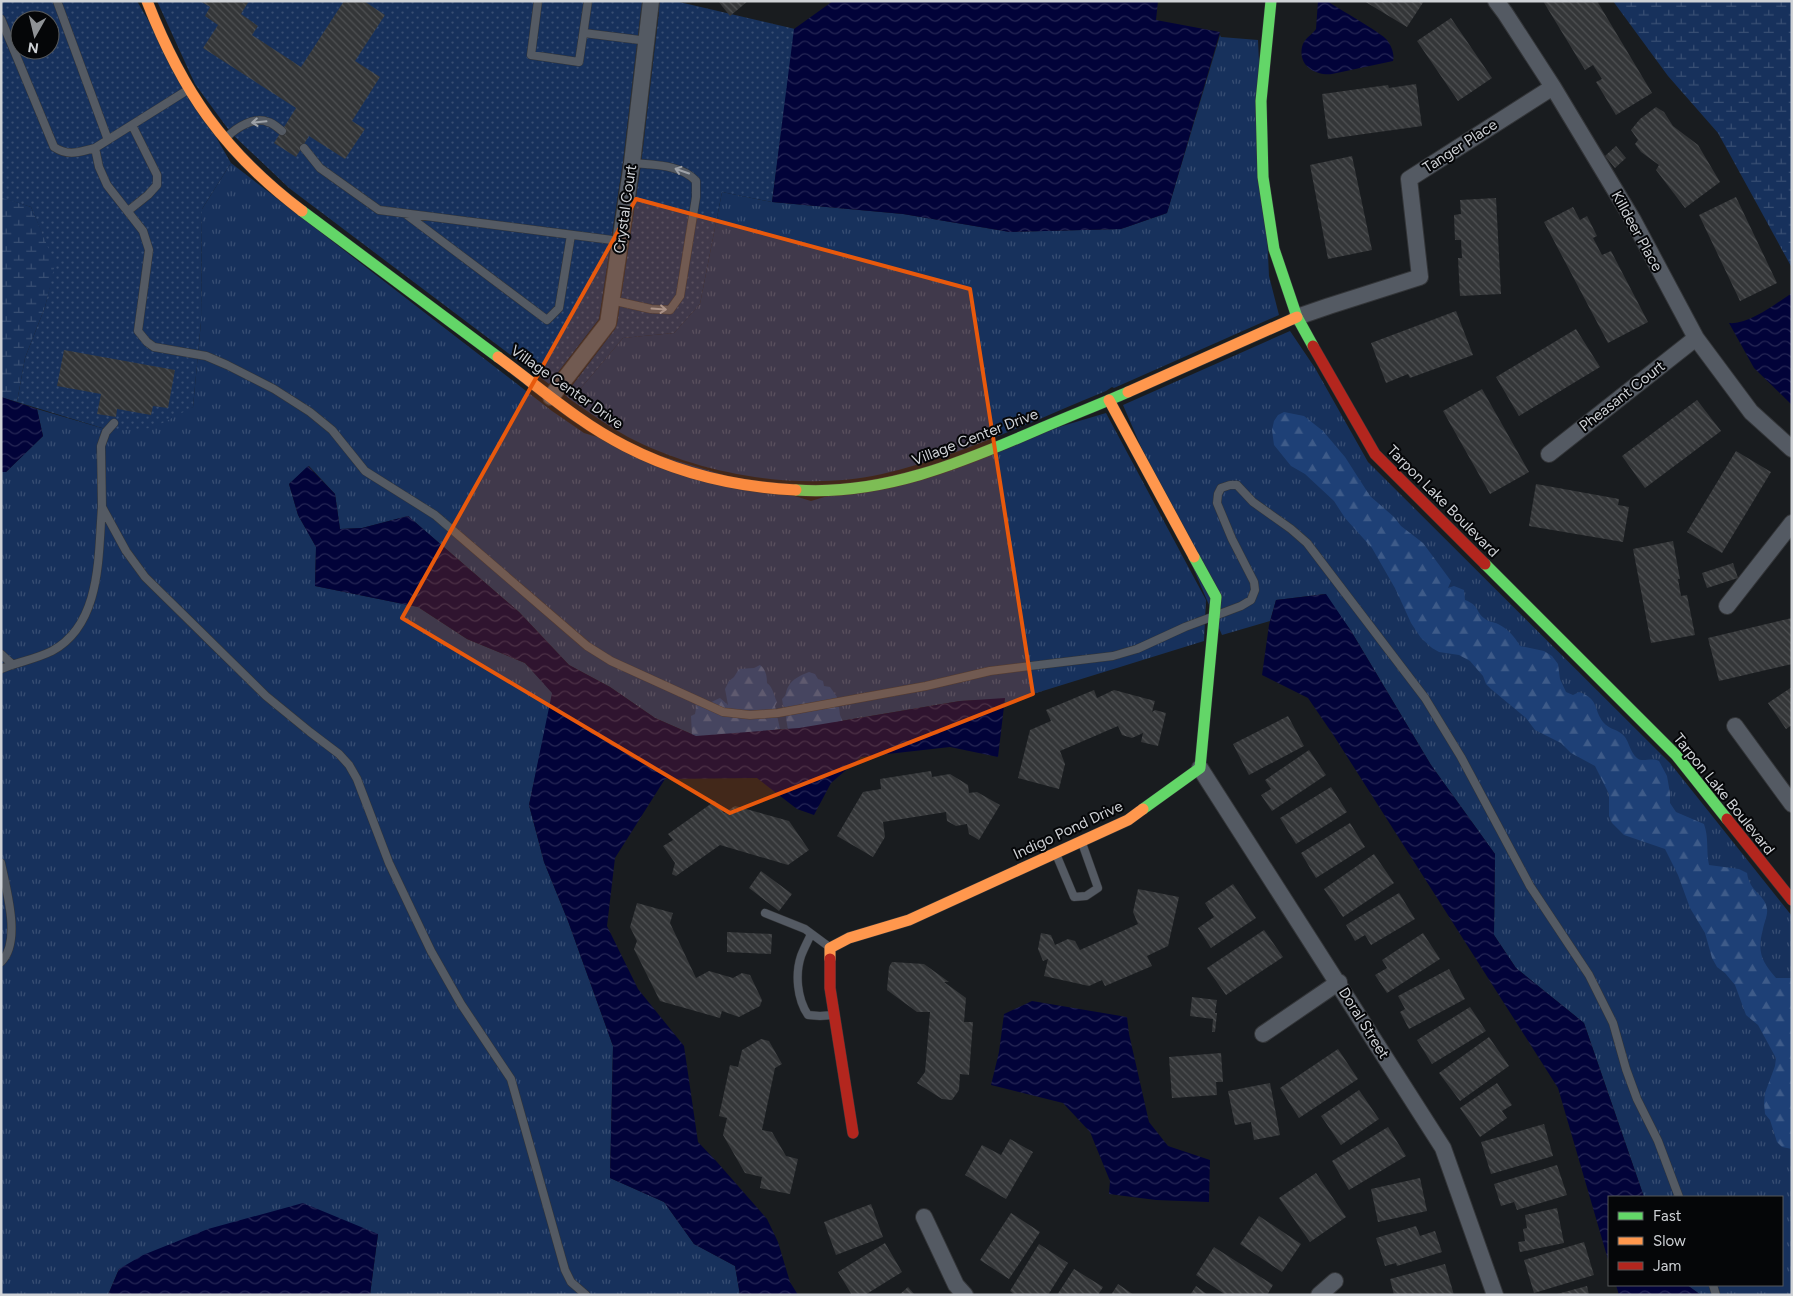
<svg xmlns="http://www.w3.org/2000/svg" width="1793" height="1296" viewBox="0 0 1793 1296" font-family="Figtree,sans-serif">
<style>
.grass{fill:url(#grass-tufts)}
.forest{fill:url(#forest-firs)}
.wetland{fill:url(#wetland-marsh)}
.park{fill:url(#park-dots);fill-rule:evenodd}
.water{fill:url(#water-waves)}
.building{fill:url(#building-back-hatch)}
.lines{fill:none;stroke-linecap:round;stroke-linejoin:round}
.lane-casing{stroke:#333538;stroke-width:9}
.street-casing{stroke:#333538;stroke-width:18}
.fast-casing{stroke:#333538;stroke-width:12}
.slow-casing{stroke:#333538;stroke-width:12}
.jam-casing{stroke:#333538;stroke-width:12}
.lane{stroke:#545a63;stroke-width:8}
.street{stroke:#545a63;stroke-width:16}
.fast{stroke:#63d668;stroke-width:11}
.slow{stroke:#ff974d;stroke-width:11}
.jam{stroke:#b3261e;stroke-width:11}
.oneway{stroke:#9ea2a8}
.marked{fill:#e8590c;fill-opacity:0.2;stroke:#e8590c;stroke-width:4;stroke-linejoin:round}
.labels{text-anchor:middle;stroke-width:4;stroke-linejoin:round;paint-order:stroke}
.street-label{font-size:15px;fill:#cfd2d6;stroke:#050608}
</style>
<defs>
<pattern id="grass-tufts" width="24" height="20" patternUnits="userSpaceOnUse" patternTransform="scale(1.25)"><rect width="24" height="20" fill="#17315c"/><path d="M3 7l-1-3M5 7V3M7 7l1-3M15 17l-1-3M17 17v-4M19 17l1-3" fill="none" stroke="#384e73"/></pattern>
<pattern id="forest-firs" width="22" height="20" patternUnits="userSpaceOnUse" patternTransform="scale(1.25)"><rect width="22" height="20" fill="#1e4076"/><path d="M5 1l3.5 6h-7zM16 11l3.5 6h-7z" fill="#3e5b89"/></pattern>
<pattern id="wetland-marsh" width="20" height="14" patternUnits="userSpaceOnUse" patternTransform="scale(1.25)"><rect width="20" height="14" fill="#17315c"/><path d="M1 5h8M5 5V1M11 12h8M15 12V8" fill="none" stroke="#384e73"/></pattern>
<pattern id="park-dots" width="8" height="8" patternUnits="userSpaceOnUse" patternTransform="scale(1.25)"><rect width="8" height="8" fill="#17315c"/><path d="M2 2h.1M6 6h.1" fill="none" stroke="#384e73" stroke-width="1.8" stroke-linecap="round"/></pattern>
<pattern id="water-waves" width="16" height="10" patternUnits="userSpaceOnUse" patternTransform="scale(1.25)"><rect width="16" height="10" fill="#020339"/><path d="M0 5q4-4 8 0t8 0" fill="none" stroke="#262755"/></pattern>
<pattern id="building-back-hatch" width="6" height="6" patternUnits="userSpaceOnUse" patternTransform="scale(1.25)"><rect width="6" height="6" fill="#343638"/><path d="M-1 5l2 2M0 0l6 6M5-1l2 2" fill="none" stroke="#505254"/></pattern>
</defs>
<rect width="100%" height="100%" fill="#191c1f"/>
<path class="grass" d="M1220 35 1221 37 1258 40 1269 276 1279 315 1114 388 1112 387 1106 391C1033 421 960 456 882 474 801 492 701 475 628 437 608 426 590 413 571 400L623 338 674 333 700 304 722 192 772 202 903 214 1010 232 1121 229 1167 213Z
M231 163 552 411 584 433 811 501 1106 413 1206 600 1204 641 1004 703 1005 699 960 701 799 728 696 736 655 718 610 687 569 665 519 612 408 516 362 528 340 529 335 494 309 466 289 484 298 515 316 547 315 586 418 607 467 639 525 663 553 693 529 805 544 862 568 921 613 1046 610 1178 664 1202 694 1244 735 1266 740 1295H370L378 1234 119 1269 108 1295H1V472H6L43 436 37 409 112 431 193 407 201 322 202 209Z
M1290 331 1315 368 1368 462 1670 763 1792 916V1295H1701L1687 1285H1782V1197H1644L1584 1023 1516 968 1494 935 1495 854 1431 765 1351 631 1325 594 1276 600 1270 621 1222 635 1123 405Z"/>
<path class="forest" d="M1284 412 1304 416 1323 431 1345 457 1370 496 1394 517 1401 526 1423 543 1451 581 1448 588 1454 586 1464 590 1465 600C1480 606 1475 611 1484 618 1488 622 1494 622 1498 624 1508 629 1515 637 1520 646L1544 651 1552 656 1558 664 1560 679 1566 692 1573 695 1579 692C1599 699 1593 708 1603 722 1609 730 1619 729 1625 737 1629 743 1631 753 1637 758 1642 763 1651 757 1659 761L1667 776 1670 793V803L1676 812 1704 824C1709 838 1706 851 1709 865L1739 869 1747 873C1750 893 1765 894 1767 909 1768 915 1764 923 1763 929 1757 951 1761 961 1776 978H1792V1149L1782 1147 1777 1142 1770 1120 1765 1114 1764 1103 1765 1093 1775 1066 1776 1058 1758 1025 1746 1015 1735 985 1725 973 1717 967 1712 958 1705 933 1690 908 1678 875 1665 849 1624 835 1612 823 1609 816V794L1595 766 1571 753 1561 743 1535 730 1526 718 1491 689 1486 684 1483 676 1470 661 1459 655 1439 652 1432 648 1421 638 1411 623 1396 590 1372 548 1345 518 1334 501 1305 474 1291 466 1274 445 1272 430 1274 421 1278 415Z
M760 665C766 669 767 677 767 683 773 687 774 696 777 702L775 706 780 729 695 741 692 735 691 716 695 714 697 703 707 704 720 698 728 705 725 689 729 681 734 677 739 669 754 668Z
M809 672 815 674 818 679 823 681 824 686 830 687 837 697 835 704 839 707 840 715 844 724 788 730 786 718 787 710 783 705 782 699C787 695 785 693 788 687 792 679 801 675 809 672Z"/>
<path class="wetland" d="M1613 1H1792V268L1718 133 1668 76Z
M1 197 31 207 56 264 45 307 25 358 17 402 1 397Z"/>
<path class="park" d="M1 1H137L231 163 202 209 201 322 193 407 153 428 112 431 17 402 25 358 45 307 55 264 31 207 2 198 1 194ZM20 20H50V50H20Z
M157 1H675L795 29 772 202 722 192 700 304 674 333 623 338 571 400 565 395 615 329 617 324 641 164 659 12 641 11 623 162 599 319 549 384 289 188 231 133 195 84Z"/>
<path class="water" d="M833 1H1158L1156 20 1220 32 1167 213 1121 229 1010 232 903 214 772 202 794 29Z
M1318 1H1327C1337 8 1382 33 1387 40 1391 45 1395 55 1393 61L1332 74C1316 76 1298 66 1302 47 1304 38 1311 36 1316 29Z
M1792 293V405L1754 368 1729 323C1749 325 1775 304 1792 293Z
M1 397 37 409 43 436 6 472H1Z
M308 466 335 494 340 529 362 528 408 516 519 612 569 665 610 687 655 718 696 736 799 728 960 701 1005 698 998 757 950 747 861 757 831 783 814 815 797 809 757 778 665 779 615 858 607 926 638 989 684 1046 698 1142 717 1162 767 1219 778 1242 790 1282 798 1295H740L735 1266 694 1244 664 1202 610 1178 613 1046 568 921 544 862 529 805 552 693 525 663 467 639 418 607 315 586 316 547 298 515 289 484Z
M1326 594 1351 631 1431 765 1495 854 1494 935 1516 968 1584 1023 1644 1197H1609V1263L1558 1088 1334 736 1308 698 1262 675 1269 625 1276 600Z
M1032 1001 1127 1017 1129 1034 1149 1122 1168 1146 1210 1160 1209 1202 1156 1200 1109 1194 1110 1181 1090 1132 1063 1103 991 1085 999 1052 1004 1014Z
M303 1203 378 1234 370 1295H108L119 1269 143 1255 208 1229Z
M1616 1285H1687L1701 1295H1619Z"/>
<path class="building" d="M200 1H249L241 14 258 26 252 35 301 67 344 1H364L385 15 355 61 380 77 352 121 365 129 345 159 309 136 296 157 274 143 296 108 203 48 218 25 205 16 210 7Z
M718 1H748L730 16Z
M1364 1H1424L1407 27Z
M1543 1H1597L1652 93 1616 115 1596 82 1602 79 1593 65 1585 70Z
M1451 18 1492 78 1458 101 1417 41Z
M1416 84 1422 126 1328 139 1322 94 1388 85 1389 88Z
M1656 107 1664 112 1673 126 1698 145 1720 182 1685 208 1656 170 1659 165 1641 152 1635 144 1638 140 1631 130 1640 119Z
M1616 146 1626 158 1615 168 1605 156Z
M1352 156 1372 250 1328 259 1310 165Z
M1736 197 1777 283 1740 301 1699 215Z
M1496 198 1501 294 1460 296 1458 258H1462L1461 240H1455L1454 215 1461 214 1460 200Z
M1573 207 1580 220 1587 216 1597 236 1593 238 1602 255 1611 251 1648 322 1608 343 1544 222Z
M1456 311 1473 355 1410 378 1408 374 1386 383 1371 343Z
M1576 329 1600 367 1519 416 1496 377Z
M64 350 175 370 168 408 153 406 151 415 117 409 116 417 97 414 101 394 57 386Z
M1482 389 1529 472 1490 494 1443 411Z
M1697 400 1721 431 1645 488 1622 456Z
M1736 451 1771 472 1722 553 1687 532Z
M1536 484 1619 499 1618 505 1629 507 1623 542 1529 526Z
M1673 541 1680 579H1678L1681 596 1687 595 1695 635 1651 643 1633 549Z
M1733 563 1738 578 1707 588 1702 573Z
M1792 618V664L1719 681 1708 638Z
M1792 687V725L1786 729 1768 703Z
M1094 690 1097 698 1114 690 1155 701 1152 712 1155 710 1166 713 1158 746 1141 742 1143 733 1132 738 1122 735 1118 726 1060 751 1065 764 1059 789 1018 778 1030 730 1051 721 1046 710Z
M1288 716 1304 746 1249 775 1233 744Z
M1309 750 1326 775 1272 811 1261 795 1271 789 1265 780Z
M931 771 932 777 950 774 968 785 969 793 977 792 1000 805 979 840 969 834 967 824 956 826 947 821 946 812 883 822 885 837 873 857 837 836 863 792 881 789 880 779Z
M1331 787 1347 812 1296 844 1280 818Z
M715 801 724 813 735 806 789 821 809 850 788 865 720 845 676 876 672 874 675 863 663 846 673 840 668 834Z
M1350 823 1365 847 1316 878 1301 853Z
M1374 854 1394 883 1343 917 1324 889Z
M761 871 792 894 779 911 749 888Z
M1233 884 1256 918 1211 948 1198 928 1214 917 1205 903Z
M1138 889 1179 897 1168 946 1147 956 1152 966 1105 986 1102 980 1089 986 1044 976 1048 959 1043 961 1038 949 1041 933 1051 935 1055 945 1068 939 1075 941 1080 950 1138 924 1133 912Z
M1399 893 1415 919 1371 945 1365 935 1355 941 1346 925Z
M637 903 673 913 670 923 696 978 709 971 733 978 742 973 750 975 762 1000 760 1006 739 1017 722 1011 720 1018 660 1001 634 949 637 941 630 927Z
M1264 930 1283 957 1226 995 1207 968Z
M727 932 772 934 771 954 727 952Z
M1423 933 1440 959 1387 993 1375 975 1387 968 1382 960Z
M892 962 924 964 949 982H944L966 998 964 1022H973L969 1075 960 1074 959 1090 952 1100 942 1099 917 1083 925 1072 930 1012H917L887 990 889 967Z
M1449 969 1465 999 1409 1029 1400 1012 1405 1009 1398 996Z
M1192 997 1217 1000 1215 1013H1217L1215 1032H1212L1213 1019 1190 1016Z
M1470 1007 1486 1031 1432 1064 1417 1040Z
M1489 1037 1509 1066 1460 1101 1439 1073Z
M761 1039 769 1041 782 1064 775 1068 762 1130 772 1132 786 1156 798 1159 790 1194 760 1188 762 1177 745 1173 723 1135 727 1118 719 1116 730 1065 738 1067 742 1050Z
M1338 1049 1358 1079 1299 1118 1280 1088Z
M1221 1053 1223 1082H1216L1217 1095 1172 1098 1169 1057Z
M1270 1083 1280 1135 1254 1140 1251 1122 1235 1125 1228 1091Z
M1497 1083 1512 1105 1502 1111 1507 1118 1480 1137 1460 1108Z
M1359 1090 1379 1119 1341 1145 1321 1116Z
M1544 1124 1553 1156 1491 1174 1481 1142Z
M1388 1127 1406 1156 1349 1190 1332 1161Z
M1010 1139 1033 1152 1006 1199 965 1175 982 1145 1001 1155Z
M1557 1165 1567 1195 1517 1210 1514 1202 1501 1206 1494 1184Z
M1316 1173 1346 1217 1310 1242 1279 1198Z
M1420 1178 1427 1211 1378 1222 1371 1189Z
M871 1204 883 1237 836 1255 824 1222Z
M1557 1208 1564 1243 1520 1252 1518 1242 1525 1241 1523 1229 1527 1228 1525 1215Z
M1011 1213 1040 1232 1009 1279 980 1260Z
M1259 1216 1301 1244 1282 1272 1240 1244Z
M1416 1226 1420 1236 1435 1231 1442 1252 1397 1266 1396 1263 1385 1266 1376 1238Z
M1584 1242 1594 1275 1534 1293 1524 1260Z
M885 1243 902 1272 865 1295H852L838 1272Z
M1039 1244 1068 1263 1048 1295H1015L1010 1291Z
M1214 1247 1273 1285 1267 1295H1226L1196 1275Z
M1445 1264 1454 1295H1394L1390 1279Z
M1074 1269 1103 1287 1098 1295H1057Z
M1118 1284 1134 1295H1111Z
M1196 1286 1208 1295H1190Z
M1587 1286 1589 1295H1557V1294Z
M908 1287 915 1295H899Z"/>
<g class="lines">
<g class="lane-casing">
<path id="lane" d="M57 1 108 140
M538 1 531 55 579 62 588 1
M1 19 54 147C69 157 79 152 95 148
M584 33 648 41
M186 91 95 148 99 167 107 185 143 231 149 250 138 331 147 342 154 347 206 356 227 365 274 389 310 412 332 430 365 471 435 515 587 646 611 661 723 712 750 715 778 713 822 705 926 686 990 671 1113 656 1137 649 1185 627 1241 606 1251 600 1255 590 1254 582 1232 539 1217 503 1218 494 1221 488 1230 485H1237L1253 502 1291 529 1307 543 1425 698 1461 757 1530 886 1589 975 1613 1023 1626 1069 1637 1099 1658 1141 1679 1197
M227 137C236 128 254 116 268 122 273 123 278 128 282 131
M304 148 320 168 379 210 620 241
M128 211 148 195 157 185V175L132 125
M407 215 547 320 559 308 571 235
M611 300 651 309 670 310 680 296 696 197V181C681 164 653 165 632 163
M114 423 106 432 101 446 102 507 126 551 145 577 266 696 310 732 339 754 349 765 357 779 389 863 431 951 461 1004 511 1079 565 1270 571 1282 586 1295
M1 654 13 665
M1 669C18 662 36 659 52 651 102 624 98 555 102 507
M1056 854 1074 897 1086 896 1098 888 1082 843
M1 863C6 889 22 942 1 962
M765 913 805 929 828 946
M811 934C808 941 804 948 801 956 795 974 797 999 808 1015L820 1016 833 1015
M1713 1285 1716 1295"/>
</g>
<g class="street-casing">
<path id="street" d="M1496 1 1505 13 1553 87 1633 220 1696 338 1751 412 1792 449
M1297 317 1329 306 1420 277 1409 179 1553 87
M551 397 608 323 632 163 651 1
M1549 454 1696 338
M1727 606 1792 523
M1735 726 1792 804
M1200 768 1443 1148 1495 1295
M1263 1034 1339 982
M924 1217 956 1285 965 1295
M1319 1295 1335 1281"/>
</g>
<g class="fast-casing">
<path id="fast" d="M1271 1 1261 101 1263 177 1274 249 1297 317 1313 346
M302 211 498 357
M796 490C881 496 961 463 1037 430 1067 417 1098 405 1128 392
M1485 564 1676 755 1727 819
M1143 809 1200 768 1216 597 1194 557"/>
</g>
<g class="slow-casing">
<path id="slow" d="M147 1C182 91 224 152 302 211
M498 357C539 387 579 423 625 446 679 474 736 487 796 490
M1128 392 1297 317
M1109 400 1194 557
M830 959V948L849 938 909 920 1128 820 1143 809"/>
</g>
<g class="jam-casing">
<path id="jam" d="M1313 346 1375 454 1485 564
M1727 819 1792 900
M830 959V988L853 1133"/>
</g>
<use href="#lane" class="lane"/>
<use href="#street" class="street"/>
<use href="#fast" class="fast"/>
<use href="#slow" class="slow"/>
<use href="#jam" class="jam"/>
</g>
<defs><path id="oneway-shaft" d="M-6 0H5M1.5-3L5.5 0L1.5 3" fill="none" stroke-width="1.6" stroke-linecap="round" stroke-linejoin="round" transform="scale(1.25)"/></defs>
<g class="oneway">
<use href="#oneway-shaft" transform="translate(259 122) rotate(175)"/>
<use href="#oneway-shaft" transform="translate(682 171) rotate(-161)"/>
<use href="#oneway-shaft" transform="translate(659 309) rotate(4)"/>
</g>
<path class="marked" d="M636 199 970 289 1033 694 730 813 402 618Z"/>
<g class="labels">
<g class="street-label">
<text transform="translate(1460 146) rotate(-33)" y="5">Tanger Place</text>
<text transform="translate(625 209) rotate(-82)" y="5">Crystal Court</text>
<text transform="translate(1637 231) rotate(61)" y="5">Killdeer Place</text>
<text transform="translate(567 387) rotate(35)" y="5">Village Center Drive</text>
<text transform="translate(1622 396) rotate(-38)" y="5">Pheasant Court</text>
<text transform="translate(975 437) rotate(-21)" y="5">Village Center Drive</text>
<text transform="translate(1443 501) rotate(45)" y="5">Tarpon Lake Boulevard</text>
<text transform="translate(1724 794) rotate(51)" y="5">Tarpon Lake Boulevard</text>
<text transform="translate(1068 830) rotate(-25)" y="5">Indigo Pond Drive</text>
<text transform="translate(1364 1023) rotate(58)" y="5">Doral Street</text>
</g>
</g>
<rect width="1793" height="1296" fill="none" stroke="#cfd2d6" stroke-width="5"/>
<rect x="1608" y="1196" width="175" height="90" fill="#050608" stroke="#56585a"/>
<rect x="1618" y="1212" width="25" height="8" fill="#63d668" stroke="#56585a"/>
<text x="1653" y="1221" font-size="15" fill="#cfd2d6">Fast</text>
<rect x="1618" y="1237" width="25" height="8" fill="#ff974d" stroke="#56585a"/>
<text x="1653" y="1246" font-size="15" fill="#cfd2d6">Slow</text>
<rect x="1618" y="1262" width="25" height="8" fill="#b3261e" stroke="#56585a"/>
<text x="1653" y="1271" font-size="15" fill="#cfd2d6">Jam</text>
<g transform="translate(35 35) rotate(188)"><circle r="24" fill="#050608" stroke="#56585a"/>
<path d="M0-4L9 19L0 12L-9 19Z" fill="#8f9296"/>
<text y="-8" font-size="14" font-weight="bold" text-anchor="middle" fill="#cfd2d6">N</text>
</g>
</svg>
